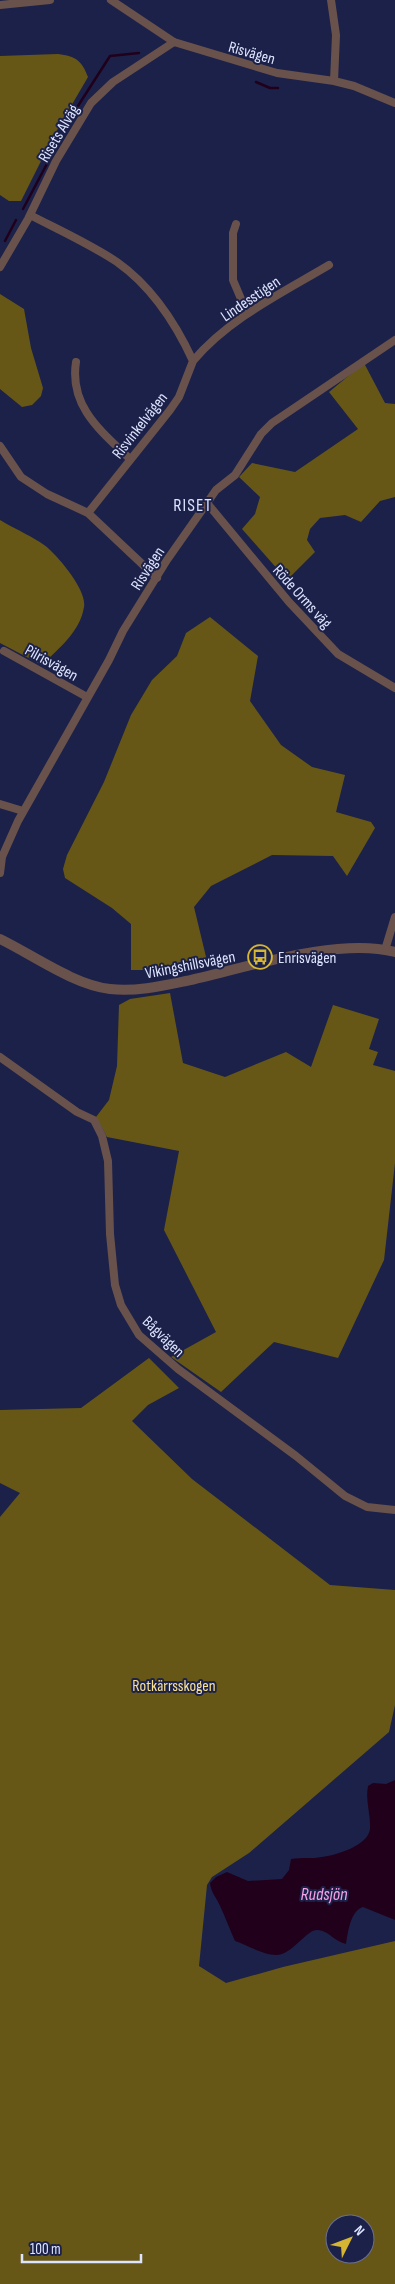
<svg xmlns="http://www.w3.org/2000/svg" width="395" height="2284" viewBox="0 0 395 2284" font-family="'Sofia Sans Condensed',sans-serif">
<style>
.forest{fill:#675716;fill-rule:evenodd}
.water{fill:#20001b}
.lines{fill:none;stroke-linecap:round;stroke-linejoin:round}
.stream{stroke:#20001b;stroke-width:2.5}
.minor{stroke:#69524c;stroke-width:8}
.tertiary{stroke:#69524c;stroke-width:10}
.labels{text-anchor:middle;stroke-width:4;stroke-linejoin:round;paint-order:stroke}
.street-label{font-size:16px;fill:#dde4fe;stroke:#1c2149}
.poi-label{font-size:16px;fill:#dde4fe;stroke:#1c2149;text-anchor:start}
.park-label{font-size:16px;fill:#f8e293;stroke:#1c2149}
.neighbourhood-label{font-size:18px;letter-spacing:1px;fill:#dde4fe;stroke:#1c2149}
.water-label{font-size:18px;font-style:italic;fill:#f8a1e7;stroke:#1c2149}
</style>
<rect width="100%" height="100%" fill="#1c2149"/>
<path class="forest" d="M58 54C76 56 82 61 88 77L53 137 21 201H9L0 195V56Z
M0 294 24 309 31 348 43 388 41 396 32 405 22 407 0 389Z
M364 363 385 403 395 404V497L380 501 361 522 345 515 320 518 310 529 307 540 315 552 287 580 242 529 255 514 260 497 239 477 252 463 295 472 358 429 329 392Z
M0 520C13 528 40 540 49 549 61 560 87 591 84 607 80 632 59 648 42 665L0 643Z
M210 617 258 656 250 701 281 745 312 767 345 775 336 812 371 822 375 828 347 876 333 856 272 855 211 886 194 907 207 961 173 970H131V924L112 908 65 878 63 869 67 855 104 782 131 715 152 680 177 656 186 633Z
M170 993 183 1063 225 1077 286 1052 311 1067 333 1005 379 1019 369 1049 378 1052 373 1065 395 1071V1163L384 1260 338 1358 274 1342 221 1392 171 1357 216 1332 164 1230 179 1151 107 1137 96 1117 109 1100 117 1066 119 1005 130 999Z
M149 1358 179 1388 148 1405 132 1421 192 1479 330 1585 395 1590V1705L389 1732 249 1853 212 1877 207 1885 199 1966 226 1983 283 1967 395 1941V2284H0V1517L20 1493 0 1483V1410L81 1408ZM335 2224H365V2254H335Z"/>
<path class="water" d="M395 1780V1920L363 1907C350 1911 348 1933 346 1944 335 1942 329 1931 318 1930 306 1929 293 1955 276 1955 263 1955 247 1945 235 1941 230 1930 226 1919 221 1908 217 1898 211 1893 210 1883L216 1877 227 1872 248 1881 282 1879 289 1870 291 1859C302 1857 312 1859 322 1857 336 1855 368 1846 370 1829 371 1815 365 1801 368 1786L373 1783 386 1784Z"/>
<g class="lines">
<path class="stream" d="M256 82 270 88H278
M23 209 76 109 110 56 139 53
M5 241 16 220"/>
<path class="minor" d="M111 0 174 42 277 73 334 81 354 86 395 103
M331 0 336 35 334 81
M0 5 50 0
M30 215C59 230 90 244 117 262 151 286 176 324 193 361L179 397 170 410 88 513
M236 224 233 233V280L247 313
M0 267 28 219 56 161 91 103 113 82 174 42
M193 361C228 319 282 293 329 265
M76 362C69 407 102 432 130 459
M0 446 21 477 47 494 88 513 157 578
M207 503 289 602 338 654 395 688
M4 651 87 697
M0 804 23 811
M0 873 2 857 18 821 109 660 123 631 167 560 207 503 216 490 235 475 261 434 272 423 395 340
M385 950 395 917
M0 1057 77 1112 94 1120 102 1136 108 1161 110 1234 115 1285 121 1305 139 1335 178 1369 296 1456 345 1496 367 1507 395 1510"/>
<path class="tertiary" d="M0 939C33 955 74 985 110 989 135 992 162 986 186 981 245 968 337 937 395 952"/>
</g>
<defs>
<g id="bus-ring" transform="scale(1.25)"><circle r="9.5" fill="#1c2149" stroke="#d5b534" stroke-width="1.5"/><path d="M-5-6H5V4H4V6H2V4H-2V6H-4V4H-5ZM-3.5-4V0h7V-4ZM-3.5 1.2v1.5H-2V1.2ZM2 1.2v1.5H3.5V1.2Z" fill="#d5b534"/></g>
</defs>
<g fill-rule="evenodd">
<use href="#bus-ring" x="260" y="957"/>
</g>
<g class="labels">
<g class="street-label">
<text transform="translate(252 52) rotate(16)" y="6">Risvägen</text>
<text transform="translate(58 133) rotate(-59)" y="6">Risets Alväg</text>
<text transform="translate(250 298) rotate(-34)" y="6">Lindesstigen</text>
<text transform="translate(139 425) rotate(-52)" y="6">Risvinkelvägen</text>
<text transform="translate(147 568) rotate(-57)" y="6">Risvägen</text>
<text transform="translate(303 596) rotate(48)" y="6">Röde Orms väg</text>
<text transform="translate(52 662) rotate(29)" y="6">Pilrisvägen</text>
<text transform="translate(190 964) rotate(-11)" y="6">Vikingshillsvägen</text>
<text transform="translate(164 1336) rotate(44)" y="6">Bågvägen</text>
</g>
<g class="poi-label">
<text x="278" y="963">Enrisvägen</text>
</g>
<g class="park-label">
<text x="174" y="1691">Rotkärrsskogen</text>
</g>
<g class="neighbourhood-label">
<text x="193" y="511">RISET</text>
</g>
<g class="water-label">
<text x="324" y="1900">Rudsjön</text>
</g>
</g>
<g transform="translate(350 2239) rotate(48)"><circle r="24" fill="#1c2149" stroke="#696f91"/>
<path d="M0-4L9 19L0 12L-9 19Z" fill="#d5b534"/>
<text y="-8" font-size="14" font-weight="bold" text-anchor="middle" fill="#dde4fe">N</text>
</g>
<path d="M22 2254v8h119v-8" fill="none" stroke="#dde4fe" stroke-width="2.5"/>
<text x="30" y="2254" font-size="15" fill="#dde4fe" stroke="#1c2149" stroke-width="4" paint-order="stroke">100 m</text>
</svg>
